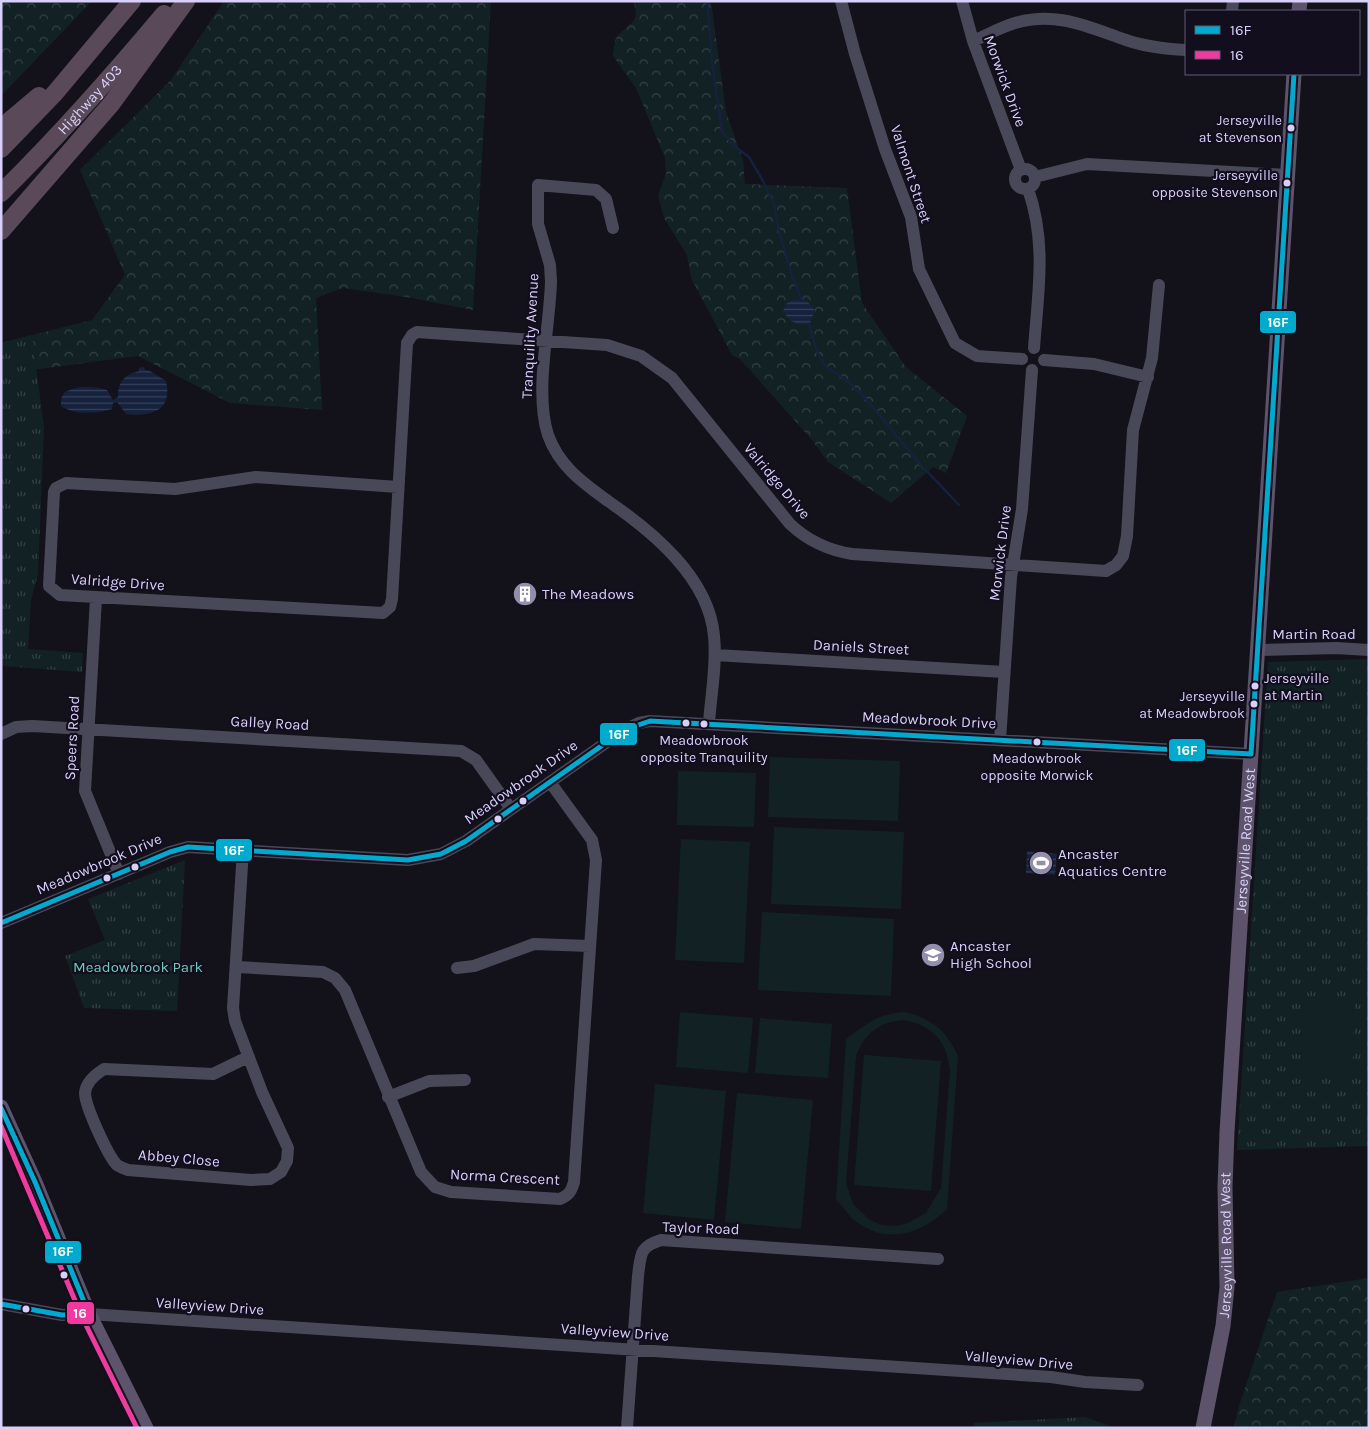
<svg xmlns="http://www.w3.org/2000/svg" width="1370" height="1429" viewBox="0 0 1370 1429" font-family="Karla,sans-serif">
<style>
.forest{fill:url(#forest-crowns)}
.park{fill:url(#park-tufts)}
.garden{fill:#122224;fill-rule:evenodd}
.water{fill:url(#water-rules)}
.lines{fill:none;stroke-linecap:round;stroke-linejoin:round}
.stream{stroke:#15213d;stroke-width:2.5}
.minor{stroke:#494859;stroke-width:12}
.major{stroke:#5d536a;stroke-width:15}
.highway{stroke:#594959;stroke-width:18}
.bus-1-casing{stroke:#120e1d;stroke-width:9}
.bus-2-casing{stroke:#120e1d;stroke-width:9}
.bus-1{stroke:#00a9ce;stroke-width:5}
.bus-2{stroke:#f13a9d;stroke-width:5}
.bus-dot{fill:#d8d0f9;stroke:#120e1d;stroke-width:2}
.labels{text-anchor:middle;stroke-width:4.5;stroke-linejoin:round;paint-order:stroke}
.bus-label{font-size:14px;fill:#d8d0f9;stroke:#120e1d;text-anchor:end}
.street-label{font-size:15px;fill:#d8d0f9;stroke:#120e1d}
.poi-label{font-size:15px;fill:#d8d0f9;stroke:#120e1d;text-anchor:start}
.park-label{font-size:15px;fill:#67cebd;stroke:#120e1d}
.line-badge{stroke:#120e1d;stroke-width:2}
.badge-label{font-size:14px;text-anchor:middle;font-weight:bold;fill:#fff}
</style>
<defs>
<pattern id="forest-crowns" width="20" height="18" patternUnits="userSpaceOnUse" patternTransform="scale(1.25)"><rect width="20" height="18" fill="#122224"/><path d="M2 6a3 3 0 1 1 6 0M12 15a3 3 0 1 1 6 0" fill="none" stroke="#344145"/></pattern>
<pattern id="park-tufts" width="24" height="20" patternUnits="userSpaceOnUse" patternTransform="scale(1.25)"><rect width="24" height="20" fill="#122224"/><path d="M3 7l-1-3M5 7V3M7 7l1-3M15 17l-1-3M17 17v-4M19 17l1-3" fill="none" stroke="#344145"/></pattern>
<pattern id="water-rules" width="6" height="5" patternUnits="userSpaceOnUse" patternTransform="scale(1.25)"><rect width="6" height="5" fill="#15213d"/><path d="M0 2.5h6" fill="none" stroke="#36405a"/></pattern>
</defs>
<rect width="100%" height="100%" fill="#13121a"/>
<path class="forest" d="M1 1H92L1 96Z
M224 1H491L473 310 412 298 343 288 316 298 322 410 230 403 138 356 1 374V343L92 320 125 275 80 170 171 80Z
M633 1H711L726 112 743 160 745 184 847 188 862 303 906 367 967 416 946 473 933 467 891 503 828 462 812 440 740 359 732 355 691 278 687 255 664 218 658 195 666 174 665 158 636 88 613 56C614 50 614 41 617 37 628 22 642 24 633 1Z
M1369 1278V1428H1234L1238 1409 1277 1292Z"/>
<path class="park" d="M32 335 44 428 38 574 31 600 28 649 83 653 82 672 3 666 1 641V343Z
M1369 659V1146L1237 1150 1268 662Z
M185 860 177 1011 84 1008 65 956 105 940 88 899Z
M1085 1417 1115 1428H973L974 1423Z"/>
<path class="garden" d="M770 757 900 761 898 821 768 817Z
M678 771 756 773 754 827 677 825Z
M774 827 904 832 901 909 771 904Z
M681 839 750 842 744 963 675 960Z
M762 912 894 919 891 996 758 990Z
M1303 1000H1354L1353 1078 1301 1077Z
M680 1012 753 1018 748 1073 676 1067Z
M905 1012C932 1019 946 1030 958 1056L947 1209C921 1234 886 1246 854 1220 847 1214 843 1206 836 1200L846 1039C868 1023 877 1014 905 1012ZM904 1020C933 1026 947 1041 950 1071L941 1188 926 1213 908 1223 896 1226 882 1225 870 1220 853 1204 846 1183 856 1056C865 1033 879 1022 904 1020Z
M760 1018 832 1024 828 1078 755 1073Z
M864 1055 941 1061 931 1191 854 1185Z
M655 1084 726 1091 714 1220 643 1213Z
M737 1093 813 1100 801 1229 725 1222Z"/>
<path class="water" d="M795 299 808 302 815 311 809 324C797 326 790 322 783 311L787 303Z
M144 367 145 370 150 371 166 381C173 411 151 417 126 414L117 402 113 403 112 409C97 414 74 415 61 406V399L64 393C76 385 94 386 107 390L113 400 118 397C118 382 124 375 139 371V368Z
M1027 851 1057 854 1055 875 1026 873Z"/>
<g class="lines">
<path class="stream" d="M707 1 712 62 722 132 738 149 749 157 763 181 774 204 779 231 792 276 802 300
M809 324 816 349 824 365 847 381 866 399 921 465 959 505"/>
<path class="minor" d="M841 1 855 54 885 149 911 217 919 269 955 343 977 356 1022 359
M962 1 973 41 1021 170
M1232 11 1233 1
M973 41C987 35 1001 27 1015 23 1057 11 1088 27 1126 40 1146 47 1166 49 1186 50
M1015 179a10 10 0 1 1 20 0a10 10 0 1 1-20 0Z
M1035 177 1087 164 1286 175
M1028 189C1047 243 1038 292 1034 348
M613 228 606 199 596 190 538 185V224L550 265 551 281C550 327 534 392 548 435 559 466 583 483 608 501 653 532 709 578 714 636 717 664 711 694 709 723
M1044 360 1094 364 1148 377
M398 487 256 477 175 489 66 483 56 488 54 492 49 586 60 595 383 613 390 607 392 599 407 343 412 335 417 332 607 345 641 356 672 378 790 524C808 541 827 550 852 554L1106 571 1116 565 1123 556 1127 536 1133 430 1152 358 1159 285
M96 598 85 791 119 874
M1259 650 1336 648 1369 650
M715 655 1004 672
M1 734 16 727 32 726 461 751 476 760 511 809
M1000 740 1011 577 1022 509 1032 370
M243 850 233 1008 235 1021 262 1092 288 1148 287 1161 281 1172 270 1179 251 1180 128 1170C125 1169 120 1167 117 1165 108 1156 85 1106 85 1093 86 1082 96 1074 104 1069L213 1074 248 1057
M1 923 170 852 188 847 408 860 441 854 466 841 624 730 639 723 650 721 1251 754
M237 967 323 972 335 978 345 990 421 1172 435 1187 451 1192 560 1199C569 1195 571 1192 574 1182L596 860 592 840 550 782
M457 968 474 966 534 944 589 946
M388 1097 429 1081 465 1080
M1 1304 62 1315 89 1314 1051 1377 1085 1382 1138 1385
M627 1428 638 1276C641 1254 639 1247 661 1240L938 1259"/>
<g class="major">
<path d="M1299 11 1300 1"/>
<path d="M1 1107 35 1182 89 1314 146 1428"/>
<path id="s1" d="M1203 1428 1223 1326 1227 1287 1225 1187 1227 1132 1294 74"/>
</g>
<g class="highway">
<path d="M1 128 39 96"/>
<path d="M1 149 55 93 132 1"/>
<path id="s2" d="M1 193C59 136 112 76 164 14"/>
<path d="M1 231 112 103 186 1"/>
</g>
<g class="bus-1-casing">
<path id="bus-1" d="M1 923 170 852 188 847 408 860 441 854 466 841 624 730 650 721 1251 754 1294 74
M1 1108 35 1182 89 1314 62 1315 1 1304"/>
</g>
<g class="bus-2-casing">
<path id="bus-2" d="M1 1126 82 1317 137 1428"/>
</g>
<use href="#bus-1" class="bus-1"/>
<use href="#bus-2" class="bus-2"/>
</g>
<defs>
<g id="building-disc" transform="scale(1.25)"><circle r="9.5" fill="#938eab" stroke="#120e1d"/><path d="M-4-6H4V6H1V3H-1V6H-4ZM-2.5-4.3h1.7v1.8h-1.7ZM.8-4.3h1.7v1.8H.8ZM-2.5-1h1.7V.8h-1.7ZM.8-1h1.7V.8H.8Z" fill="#fff"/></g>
<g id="stadium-disc" transform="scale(1.25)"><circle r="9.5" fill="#938eab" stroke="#120e1d"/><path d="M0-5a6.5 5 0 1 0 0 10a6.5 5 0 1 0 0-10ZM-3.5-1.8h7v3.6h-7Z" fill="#fff"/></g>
<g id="school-disc" transform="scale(1.25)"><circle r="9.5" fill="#938eab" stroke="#120e1d"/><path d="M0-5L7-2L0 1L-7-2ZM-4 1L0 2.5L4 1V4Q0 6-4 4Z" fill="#fff"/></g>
</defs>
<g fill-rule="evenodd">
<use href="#building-disc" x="525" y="594"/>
<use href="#stadium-disc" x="1041" y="863"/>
<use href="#school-disc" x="933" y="955"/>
</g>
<g class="bus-dot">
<circle cx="1291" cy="128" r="4.5"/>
<circle cx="1287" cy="183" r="4.5"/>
<circle cx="1255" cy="686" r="4.5"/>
<circle cx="1254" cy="704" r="4.5"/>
<circle cx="686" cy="723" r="4.5"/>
<circle cx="704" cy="724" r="4.5"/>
<circle cx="1037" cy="742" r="4.5"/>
<circle cx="523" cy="801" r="4.5"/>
<circle cx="498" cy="819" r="4.5"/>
<circle cx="135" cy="867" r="4.5"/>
<circle cx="107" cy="878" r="4.5"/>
<circle cx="64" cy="1275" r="4.5"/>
<circle cx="26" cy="1309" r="4.5"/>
</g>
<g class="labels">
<g class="bus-label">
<text x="1282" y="125">Jerseyville<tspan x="1282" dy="17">at Stevenson</tspan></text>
<text x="1278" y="180">Jerseyville<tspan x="1278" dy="17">opposite Stevenson</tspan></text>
<text x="1264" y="683" text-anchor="start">Jerseyville<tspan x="1264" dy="17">at Martin</tspan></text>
<text x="1245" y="701">Jerseyville<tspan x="1245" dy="17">at Meadowbrook</tspan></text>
<text x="704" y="745" text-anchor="middle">Meadowbrook<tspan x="704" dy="17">opposite Tranquility</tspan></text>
<text x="1037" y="763" text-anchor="middle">Meadowbrook<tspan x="1037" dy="17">opposite Morwick</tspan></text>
</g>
<g class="street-label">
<text transform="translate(1005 81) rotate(70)" y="5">Morwick Drive</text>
<text dy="5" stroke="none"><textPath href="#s2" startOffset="129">Highway 403</textPath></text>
<text transform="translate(911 174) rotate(72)" y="5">Valmont Street</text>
<text transform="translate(530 336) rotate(-87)" y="5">Tranquility Avenue</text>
<text transform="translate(777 481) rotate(50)" y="5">Valridge Drive</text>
<text transform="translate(1000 553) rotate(-83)" y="5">Morwick Drive</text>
<text transform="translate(118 582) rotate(4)" y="5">Valridge Drive</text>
<text x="1314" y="639">Martin Road</text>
<text transform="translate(861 647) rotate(3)" y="5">Daniels Street</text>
<text transform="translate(929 720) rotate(3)" y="5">Meadowbrook Drive</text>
<text transform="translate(270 723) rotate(3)" y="5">Galley Road</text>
<text transform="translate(72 738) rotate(-87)" y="5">Speers Road</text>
<text transform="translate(521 782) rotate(-35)" y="5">Meadowbrook Drive</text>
<text dy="5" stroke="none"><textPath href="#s1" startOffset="590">Jerseyville Road West</textPath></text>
<text transform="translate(99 864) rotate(-23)" y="5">Meadowbrook Drive</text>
<text transform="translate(179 1158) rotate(5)" y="5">Abbey Close</text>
<text transform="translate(505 1177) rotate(3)" y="5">Norma Crescent</text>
<text transform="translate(701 1228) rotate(2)" y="5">Taylor Road</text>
<text dy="5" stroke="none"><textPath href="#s1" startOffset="185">Jerseyville Road West</textPath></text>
<text transform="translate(210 1306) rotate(4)" y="5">Valleyview Drive</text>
<text transform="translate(615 1332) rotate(4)" y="5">Valleyview Drive</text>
<text transform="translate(1019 1360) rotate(5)" y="5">Valleyview Drive</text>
</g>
<g class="poi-label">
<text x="542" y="599">The Meadows</text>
<text x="1058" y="859">Ancaster<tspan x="1058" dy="17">Aquatics Centre</tspan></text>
<text x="950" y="951">Ancaster<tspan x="950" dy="17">High School</tspan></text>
</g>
<g class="park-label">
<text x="138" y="972">Meadowbrook Park</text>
</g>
</g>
<g class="line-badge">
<rect x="1259" y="310" width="38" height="24" rx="5" fill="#00a9ce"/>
<rect x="599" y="722" width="39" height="24" rx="5" fill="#00a9ce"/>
<rect x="1168" y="738" width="38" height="24" rx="5" fill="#00a9ce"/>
<rect x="215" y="838" width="38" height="24" rx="5" fill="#00a9ce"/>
<rect x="44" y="1240" width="38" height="24" rx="5" fill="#00a9ce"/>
<rect x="66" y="1301" width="29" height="24" rx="5" fill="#f13a9d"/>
</g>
<g class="badge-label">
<text x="1278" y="327">16F</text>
<text x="619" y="739">16F</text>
<text x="1187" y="755">16F</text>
<text x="234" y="855">16F</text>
<text x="63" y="1256">16F</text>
<text x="80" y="1318">16</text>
</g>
<rect width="1370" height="1429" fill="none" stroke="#d8d0f9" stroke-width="5"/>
<rect x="1185" y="10" width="175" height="65" fill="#120e1d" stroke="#615c75"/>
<rect x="1195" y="26" width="25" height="8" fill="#00a9ce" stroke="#615c75"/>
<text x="1230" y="35" font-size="15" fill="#d8d0f9">16F</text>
<rect x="1195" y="51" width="25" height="8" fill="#f13a9d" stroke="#615c75"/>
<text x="1230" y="60" font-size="15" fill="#d8d0f9">16</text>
</svg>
